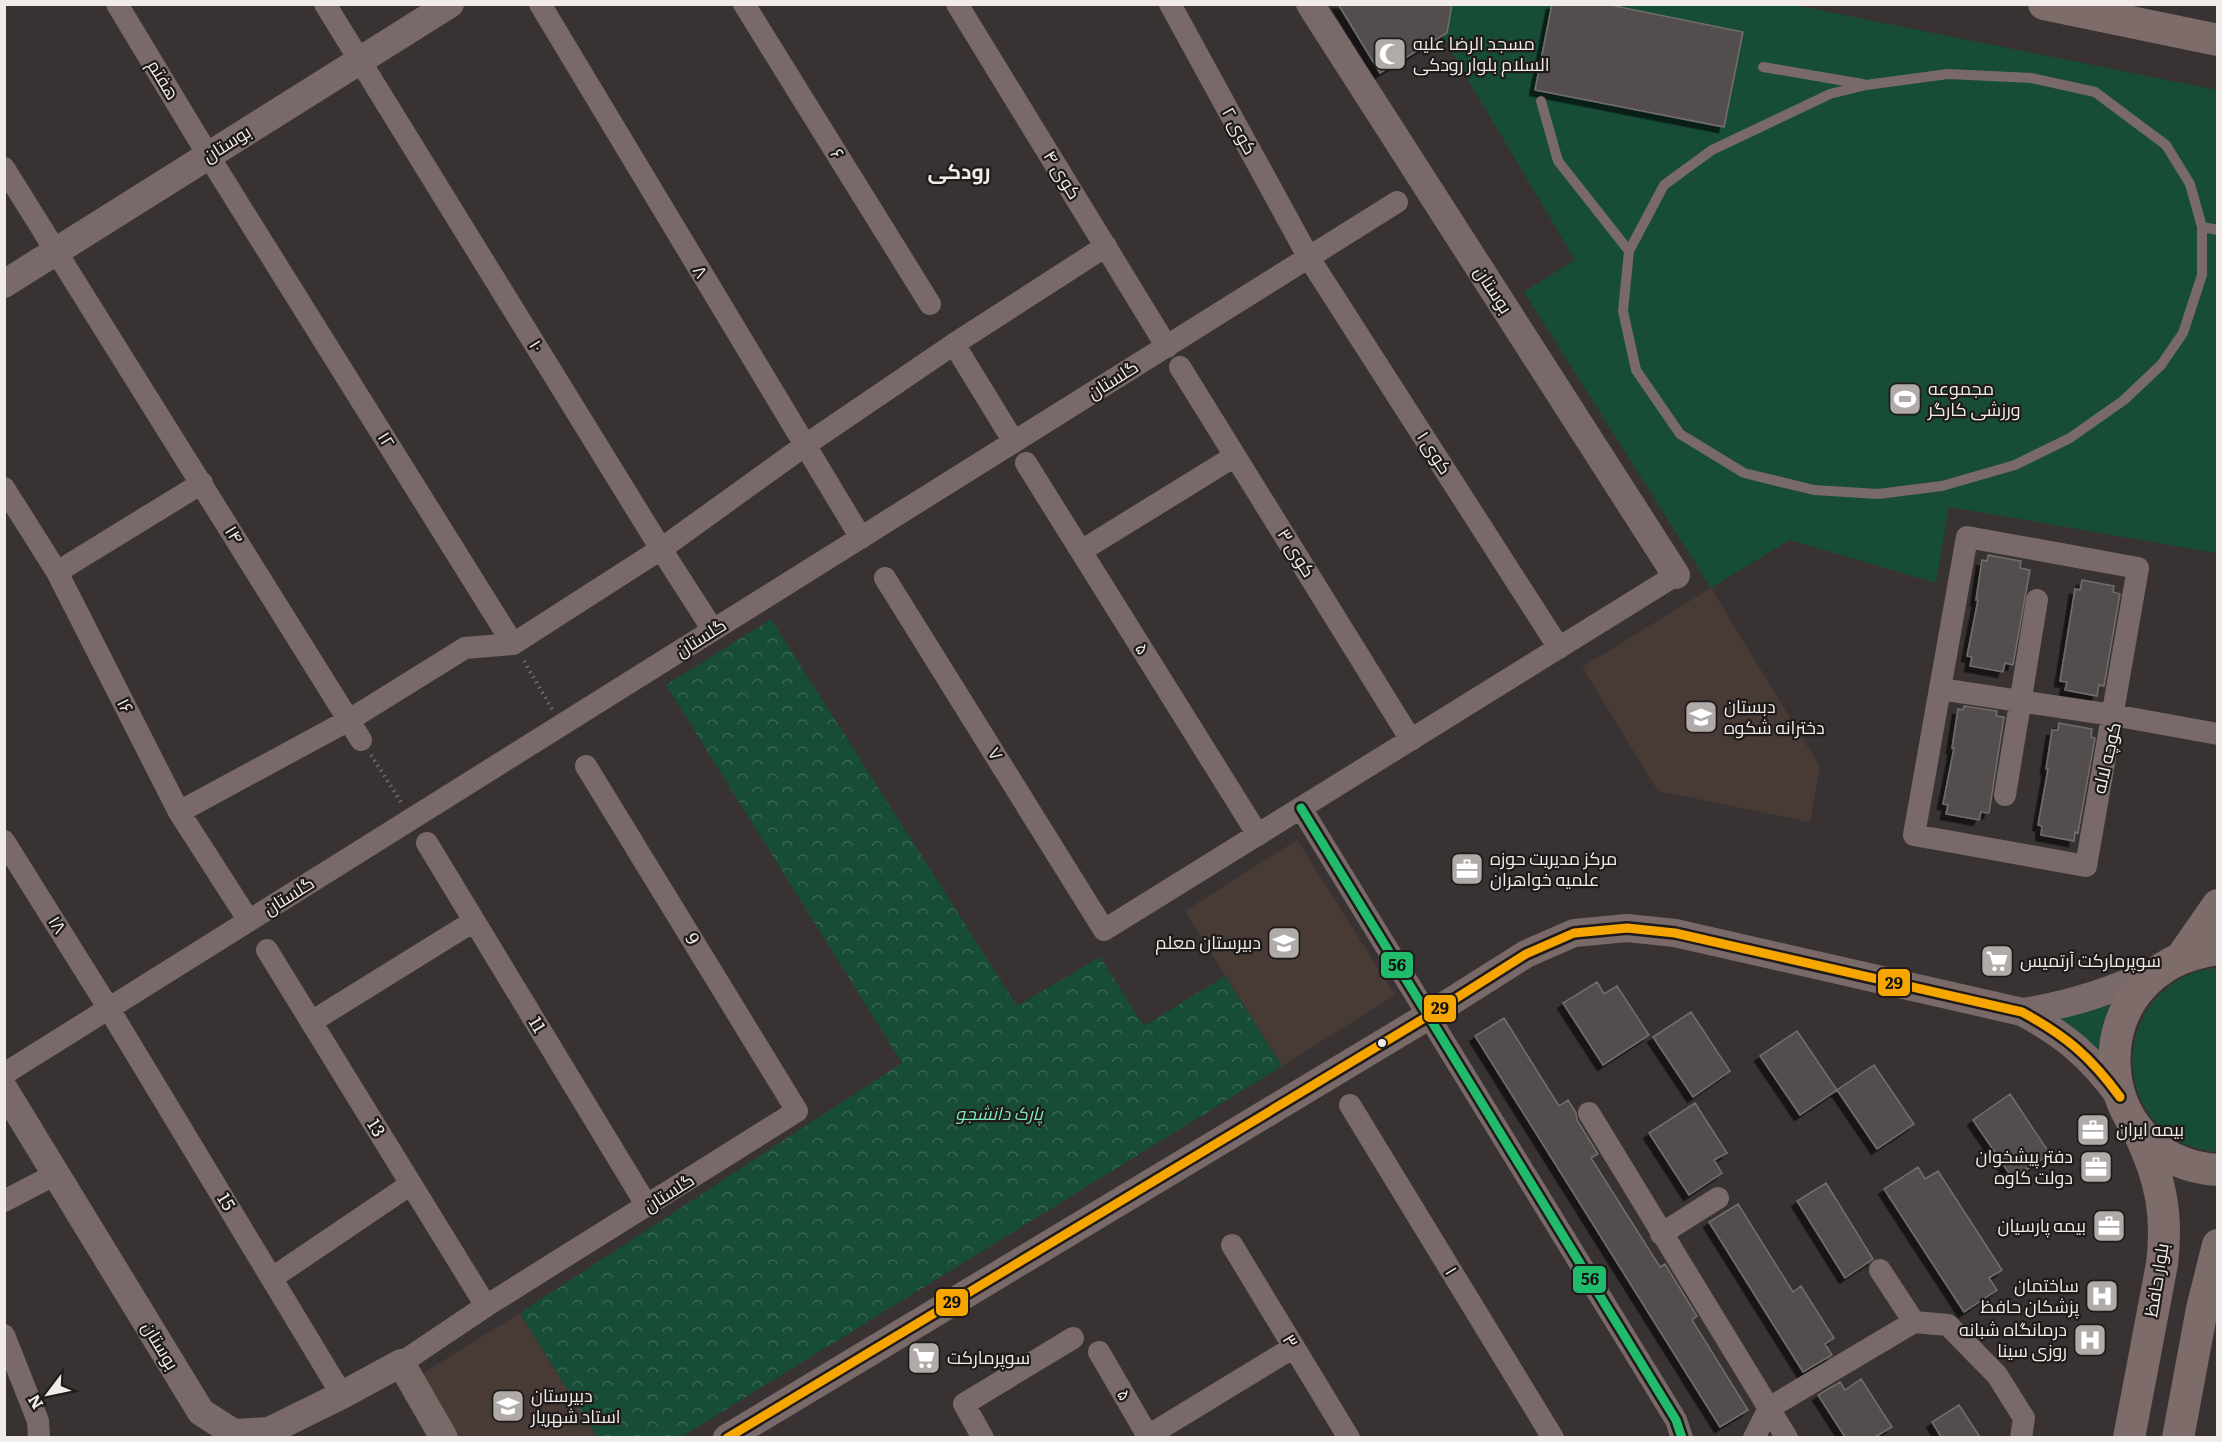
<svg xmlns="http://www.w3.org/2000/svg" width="2222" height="1442" viewBox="0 0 2222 1442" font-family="Literata,Cairo,serif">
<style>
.built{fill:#483a35}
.grass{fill:#174c37}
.forest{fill:url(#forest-crowns)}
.building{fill:#534e4e;stroke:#726e6d;stroke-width:1.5;filter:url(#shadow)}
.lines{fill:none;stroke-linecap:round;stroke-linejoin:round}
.path{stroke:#746a69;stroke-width:4;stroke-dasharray:1.5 4.5;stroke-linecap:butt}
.service{stroke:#796a69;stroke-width:10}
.minor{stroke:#796a69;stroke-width:22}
.tertiary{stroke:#796a69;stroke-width:28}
.secondary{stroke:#7d6c6a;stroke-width:32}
.bus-1-casing{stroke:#1f1b1a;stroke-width:14}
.bus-2-casing{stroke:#1f1b1a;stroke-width:14}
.bus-1{stroke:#20bc6c;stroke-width:9}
.bus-2{stroke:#f7a600;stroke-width:9}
.bus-dot{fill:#f1ebe9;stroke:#1f1b1a;stroke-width:2}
.labels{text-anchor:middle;stroke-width:4.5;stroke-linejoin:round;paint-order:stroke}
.poi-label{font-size:18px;fill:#f1ebe9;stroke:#1f1b1a;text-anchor:start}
.street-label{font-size:18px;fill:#f1ebe9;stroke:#1f1b1a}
.park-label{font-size:18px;font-style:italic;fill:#7cebb8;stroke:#1f1b1a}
.quarter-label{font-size:21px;font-weight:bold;fill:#f1ebe9;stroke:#1f1b1a}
.line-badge{stroke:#1f1b1a;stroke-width:2}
.pale-badge-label{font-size:16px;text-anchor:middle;font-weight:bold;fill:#111}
</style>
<defs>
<pattern id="forest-crowns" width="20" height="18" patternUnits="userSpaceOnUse" patternTransform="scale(1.5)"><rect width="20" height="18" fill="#174c37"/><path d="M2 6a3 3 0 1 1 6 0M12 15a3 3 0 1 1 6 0" fill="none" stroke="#396654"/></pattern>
<filter id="shadow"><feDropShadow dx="-5.5" dy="5.5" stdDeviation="0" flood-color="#0009"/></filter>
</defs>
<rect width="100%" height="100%" fill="#383332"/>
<path class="built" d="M1711 588 1820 767 1810 822 1658 791 1582 667Z
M1297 840 1395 995 1282 1066 1185 911Z
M520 1313 597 1437H458L420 1375Z"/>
<path class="grass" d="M1452 5H1794L2217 90V553L1949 507 1936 583 1790 540 1711 588 1524 292 1575 260 1442 36 1447 33Z
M2217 968V1152C2202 1150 2187 1147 2174 1138 2121 1103 2119 1027 2167 988 2181 976 2199 969 2217 968Z
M2114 1004 2099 1052 2056 1018Z"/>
<path class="forest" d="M771 619 1017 1006 1100 957 1144 1026 1225 976 1282 1066 681 1437H597L520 1313 902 1063 666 685Z"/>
<path class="building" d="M1338 4H1452L1447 33 1380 73Z
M1552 4H1605L1743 32 1724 127 1535 90Z
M1988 555 2021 561 2020 568 2030 570 2013 665 2005 663 2003 672 1970 666 1972 657 1967 656 1978 600H1976L1982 560 1987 561Z
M2082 580 2114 586 2113 592 2120 594 2104 686 2099 685 2097 696 2065 690 2067 682 2060 681 2075 589 2080 590Z
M1964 706 1997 711 1996 716 2004 717 1989 813 1981 812 1979 820 1946 814 1948 805 1943 804 1954 748H1952L1958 709 1963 710Z
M2059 723 2092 729 2091 737 2095 738 2078 833 2075 832 2074 841 2041 835 2042 826 2038 825 2048 769H2046L2052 730H2058Z
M1597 982 1604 994 1617 986 1649 1035 1603 1065 1563 1003Z
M1691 1012 1730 1071 1693 1097 1653 1037Z
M1504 1018 1559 1106 1568 1100 1576 1113 1577 1120 1598 1154 1591 1158 1660 1267 1665 1264 1697 1316 1692 1320 1748 1410 1720 1427 1475 1036Z
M1797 1031 1837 1090 1800 1115 1760 1056Z
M1874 1065 1914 1124 1877 1149 1837 1090Z
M2010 1094 2050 1154 2013 1179 1973 1120Z
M1695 1103 1727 1153 1714 1160 1722 1173 1689 1195 1649 1133Z
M1918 1167 1925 1179 1938 1171 2002 1270 1989 1278 1997 1290 1964 1312 1884 1189Z
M1826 1183 1873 1259 1845 1278 1797 1201Z
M1738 1204 1793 1292 1801 1286 1834 1338 1825 1344 1832 1355 1803 1372 1709 1222Z
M1861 1379 1892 1427 1875 1437H1845L1818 1395 1840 1382 1845 1390Z
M1959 1405 1980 1437H1941L1932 1422Z"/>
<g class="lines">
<path class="path" d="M524 661 552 709
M371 755 401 802"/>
<path class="service" d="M1763 67 1863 84
M1948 74 2031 78 2095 92 2166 145 2190 184 2202 227V275L2183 333 2161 365 2124 400 2070 438 2015 465 1942 486 1878 494 1814 490 1744 473 1680 434 1636 370 1623 311 1629 251 1664 185 1712 150 1830 94 1866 85Z
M1541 101 1558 161 1629 251
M2202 227 2218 230"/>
<path class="minor" d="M117 4 208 155 513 644
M325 4 661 549 713 630
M540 4 861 538
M744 4 930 304
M957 4 1167 347
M1170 4 1309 258 1559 648
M4 168 361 740
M954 344 1014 442
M1180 367 1411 740
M1026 463 1258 835
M4 488 57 572 179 812 249 921
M1967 537 2138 568 2086 866 1914 835Z
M1081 551 1235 456
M57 572 202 483
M885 578 1104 930 1676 575
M1940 689 2113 715 2218 734
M2005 795 2037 600
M1301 808 1676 1420 1682 1438
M179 812 349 720 465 648 513 644 661 549 804 446 954 344 1106 246
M4 841 109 1009 342 1395
M427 843 647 1206
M267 950 486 1306
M311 1022 474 921
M4 1074 1397 202
M1350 1105 1553 1438
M1589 1113 1787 1438
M4 1201 56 1174
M1661 1234 1718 1198
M1232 1245 1349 1438
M1880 1270 1914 1322 1948 1325 1997 1375 2024 1418 2021 1438
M272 1278 411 1184
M4 1335 38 1421 39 1438
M1099 1352 1149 1438
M401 1363 486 1306 797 1111 586 766
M1148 1436 1294 1347
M983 1438 964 1404 1073 1338
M1754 1438 1769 1408 1914 1322"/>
<path class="tertiary" d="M1310 4 1676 575
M4 284 450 4
M2022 1012C2071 1005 2113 990 2158 970
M4 1089 201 1412 234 1433 269 1431 342 1395 401 1363 444 1438
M727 1438 1428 1016 1526 954 1574 933 1627 928 1675 933 2022 1012C2066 1036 2090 1056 2120 1097"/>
<path class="secondary" d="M2044 4 2218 40
M2218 949C2074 967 2086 1162 2218 1170
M2181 958 2218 905
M2129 1438 2162 1264C2168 1215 2161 1180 2140 1135
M2178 1438 2202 1309 2218 1245"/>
<g class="bus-1-casing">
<path id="bus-1" d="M1301 808 1676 1420 1682 1438"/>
</g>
<g class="bus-2-casing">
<path id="bus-2" d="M727 1438 1428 1016 1526 954 1574 933 1627 928 1675 933 2022 1012C2066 1036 2090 1056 2120 1097"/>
</g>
<use href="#bus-1" class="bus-1"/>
<use href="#bus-2" class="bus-2"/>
</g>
<defs>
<g id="mosque-square" transform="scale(1.725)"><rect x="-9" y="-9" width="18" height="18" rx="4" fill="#b0aba9" stroke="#1f1b1a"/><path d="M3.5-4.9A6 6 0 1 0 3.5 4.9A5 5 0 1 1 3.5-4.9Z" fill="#fff"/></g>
<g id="stadium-square" transform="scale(1.725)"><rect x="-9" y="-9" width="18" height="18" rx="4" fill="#b0aba9" stroke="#1f1b1a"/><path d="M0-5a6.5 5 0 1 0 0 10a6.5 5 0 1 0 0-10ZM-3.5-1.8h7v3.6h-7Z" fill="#fff"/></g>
<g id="school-square" transform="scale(1.725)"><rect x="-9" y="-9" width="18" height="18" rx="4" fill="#b0aba9" stroke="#1f1b1a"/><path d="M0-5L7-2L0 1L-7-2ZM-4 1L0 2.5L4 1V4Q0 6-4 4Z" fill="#fff"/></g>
<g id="office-square" transform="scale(1.725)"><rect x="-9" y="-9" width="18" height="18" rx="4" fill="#b0aba9" stroke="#1f1b1a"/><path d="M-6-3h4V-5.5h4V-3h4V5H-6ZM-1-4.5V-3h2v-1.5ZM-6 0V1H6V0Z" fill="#fff"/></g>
<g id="supermarket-square" transform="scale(1.725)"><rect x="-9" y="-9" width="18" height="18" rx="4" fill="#b0aba9" stroke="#1f1b1a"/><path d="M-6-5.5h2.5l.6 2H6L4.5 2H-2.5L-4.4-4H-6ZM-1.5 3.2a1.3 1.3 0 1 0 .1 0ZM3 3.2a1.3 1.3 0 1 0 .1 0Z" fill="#fff"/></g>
<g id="hospital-square" transform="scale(1.725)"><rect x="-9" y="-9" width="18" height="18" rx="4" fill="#b0aba9" stroke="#1f1b1a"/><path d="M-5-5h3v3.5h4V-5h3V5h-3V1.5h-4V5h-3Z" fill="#fff"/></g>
</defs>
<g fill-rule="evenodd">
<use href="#mosque-square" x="1390" y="54"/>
<use href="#stadium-square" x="1905" y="399"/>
<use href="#school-square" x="1701" y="717"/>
<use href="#office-square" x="1467" y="869"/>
<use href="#school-square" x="1284" y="943"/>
<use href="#supermarket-square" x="1997" y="961"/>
<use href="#office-square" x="2093" y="1130"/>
<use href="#office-square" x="2096" y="1167"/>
<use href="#office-square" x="2109" y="1226"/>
<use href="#hospital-square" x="2102" y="1296"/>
<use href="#hospital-square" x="2090" y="1340"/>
<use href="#supermarket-square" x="924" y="1358"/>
<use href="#school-square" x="508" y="1406"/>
</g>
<circle class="bus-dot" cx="1382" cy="1043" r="5"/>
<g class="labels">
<g class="poi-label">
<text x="1413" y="50">مسجد الرضا علیه<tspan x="1413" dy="21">السلام بلوار رودکی</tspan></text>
<text x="1928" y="395">مجموعه<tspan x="1928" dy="21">ورزشی کارگر</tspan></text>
<text x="1724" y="713">دبستان<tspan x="1724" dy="21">دخترانه شکوه</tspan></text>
<text x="1490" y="865">مرکز مدیریت حوزه<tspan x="1490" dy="21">علمیه خواهران</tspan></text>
<text x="1261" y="949" text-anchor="end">دبیرستان معلم</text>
<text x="2020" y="967">سوپرمارکت آرتمیس</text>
<text x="2116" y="1136">بیمه ایران</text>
<text x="2073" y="1163" text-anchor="end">دفتر پیشخوان<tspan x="2073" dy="21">دولت کاوه</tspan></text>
<text x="2086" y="1232" text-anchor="end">بیمه پارسیان</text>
<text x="2079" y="1292" text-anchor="end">ساختمان<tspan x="2079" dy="21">پزشکان حافظ</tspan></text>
<text x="2067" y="1336" text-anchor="end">درمانگاه شبانه<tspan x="2067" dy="21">روزی سینا</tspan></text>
<text x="947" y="1364">سوپرمارکت</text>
<text x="531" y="1402">دبیرستان<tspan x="531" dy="21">استاد شهریار</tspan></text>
</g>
<g class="street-label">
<text transform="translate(163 80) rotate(59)" y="6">هفتم</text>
<text transform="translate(1239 131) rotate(61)" y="6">کوی ۲</text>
<text transform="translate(227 144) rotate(-32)" y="6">بوستان</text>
<text transform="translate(837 154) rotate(58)" y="6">۶</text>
<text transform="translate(1062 175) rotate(58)" y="6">کوی ۴</text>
<text transform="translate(700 272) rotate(59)" y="6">۸</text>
<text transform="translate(1493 290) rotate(57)" y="6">بوستان</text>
<text transform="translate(536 346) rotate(58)" y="6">۱۰</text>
<text transform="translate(1113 380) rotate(-32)" y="6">گلستان</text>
<text transform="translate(386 440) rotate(58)" y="6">۱۲</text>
<text transform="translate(1434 453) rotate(57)" y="6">کوی ۱</text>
<text transform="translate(234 535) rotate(58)" y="6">۱۴</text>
<text transform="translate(1296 553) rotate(58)" y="6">کوی ۳</text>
<text transform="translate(701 638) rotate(-32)" y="6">گلستان</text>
<text transform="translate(1142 649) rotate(58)" y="6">۵</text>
<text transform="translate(125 706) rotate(63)" y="6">۱۶</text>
<text transform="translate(995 754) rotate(58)" y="6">۷</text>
<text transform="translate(2107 758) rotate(-77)" y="6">کوچه لاله</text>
<text transform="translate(289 896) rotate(-32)" y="6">گلستان</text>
<text transform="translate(57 925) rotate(58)" y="6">۱۸</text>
<text transform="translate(692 939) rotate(59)" y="6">9</text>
<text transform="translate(537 1025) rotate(59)" y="6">11</text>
<text transform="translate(376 1128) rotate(58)" y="6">13</text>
<text transform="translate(669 1193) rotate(-32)" y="6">گلستان</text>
<text transform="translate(226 1202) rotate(59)" y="6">15</text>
<text transform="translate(1451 1271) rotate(59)" y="6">۱</text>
<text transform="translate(2157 1280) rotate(-81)" y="6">بلوار حافظ</text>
<text transform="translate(1290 1341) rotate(59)" y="6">۳</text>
<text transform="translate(160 1346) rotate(59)" y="6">بوستان</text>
<text transform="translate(1124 1395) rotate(60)" y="6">۵</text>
</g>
<g class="park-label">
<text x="999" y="1120">پارک دانشجو</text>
</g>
<g class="quarter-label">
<text x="959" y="179">رودکی</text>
</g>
</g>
<g class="line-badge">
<rect x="1380" y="951" width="34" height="28" rx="6" fill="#20bc6c"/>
<rect x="1877" y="968" width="34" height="29" rx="6" fill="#f7a600"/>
<rect x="1423" y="994" width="34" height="29" rx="6" fill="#f7a600"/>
<rect x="1572" y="1265" width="35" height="29" rx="6" fill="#20bc6c"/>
<rect x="935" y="1288" width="34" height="29" rx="6" fill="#f7a600"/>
</g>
<g class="pale-badge-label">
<text x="1397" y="971">56</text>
<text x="1894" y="989">29</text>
<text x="1440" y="1014">29</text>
<text x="1590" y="1285">56</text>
<text x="952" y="1308">29</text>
</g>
<rect width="2222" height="1442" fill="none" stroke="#f1ebe9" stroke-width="12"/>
<g transform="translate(48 1394) rotate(238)" stroke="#1f1b1a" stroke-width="4.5" paint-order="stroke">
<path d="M0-4.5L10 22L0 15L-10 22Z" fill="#f1ebe9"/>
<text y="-9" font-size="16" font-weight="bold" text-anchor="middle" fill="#f1ebe9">N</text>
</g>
</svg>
